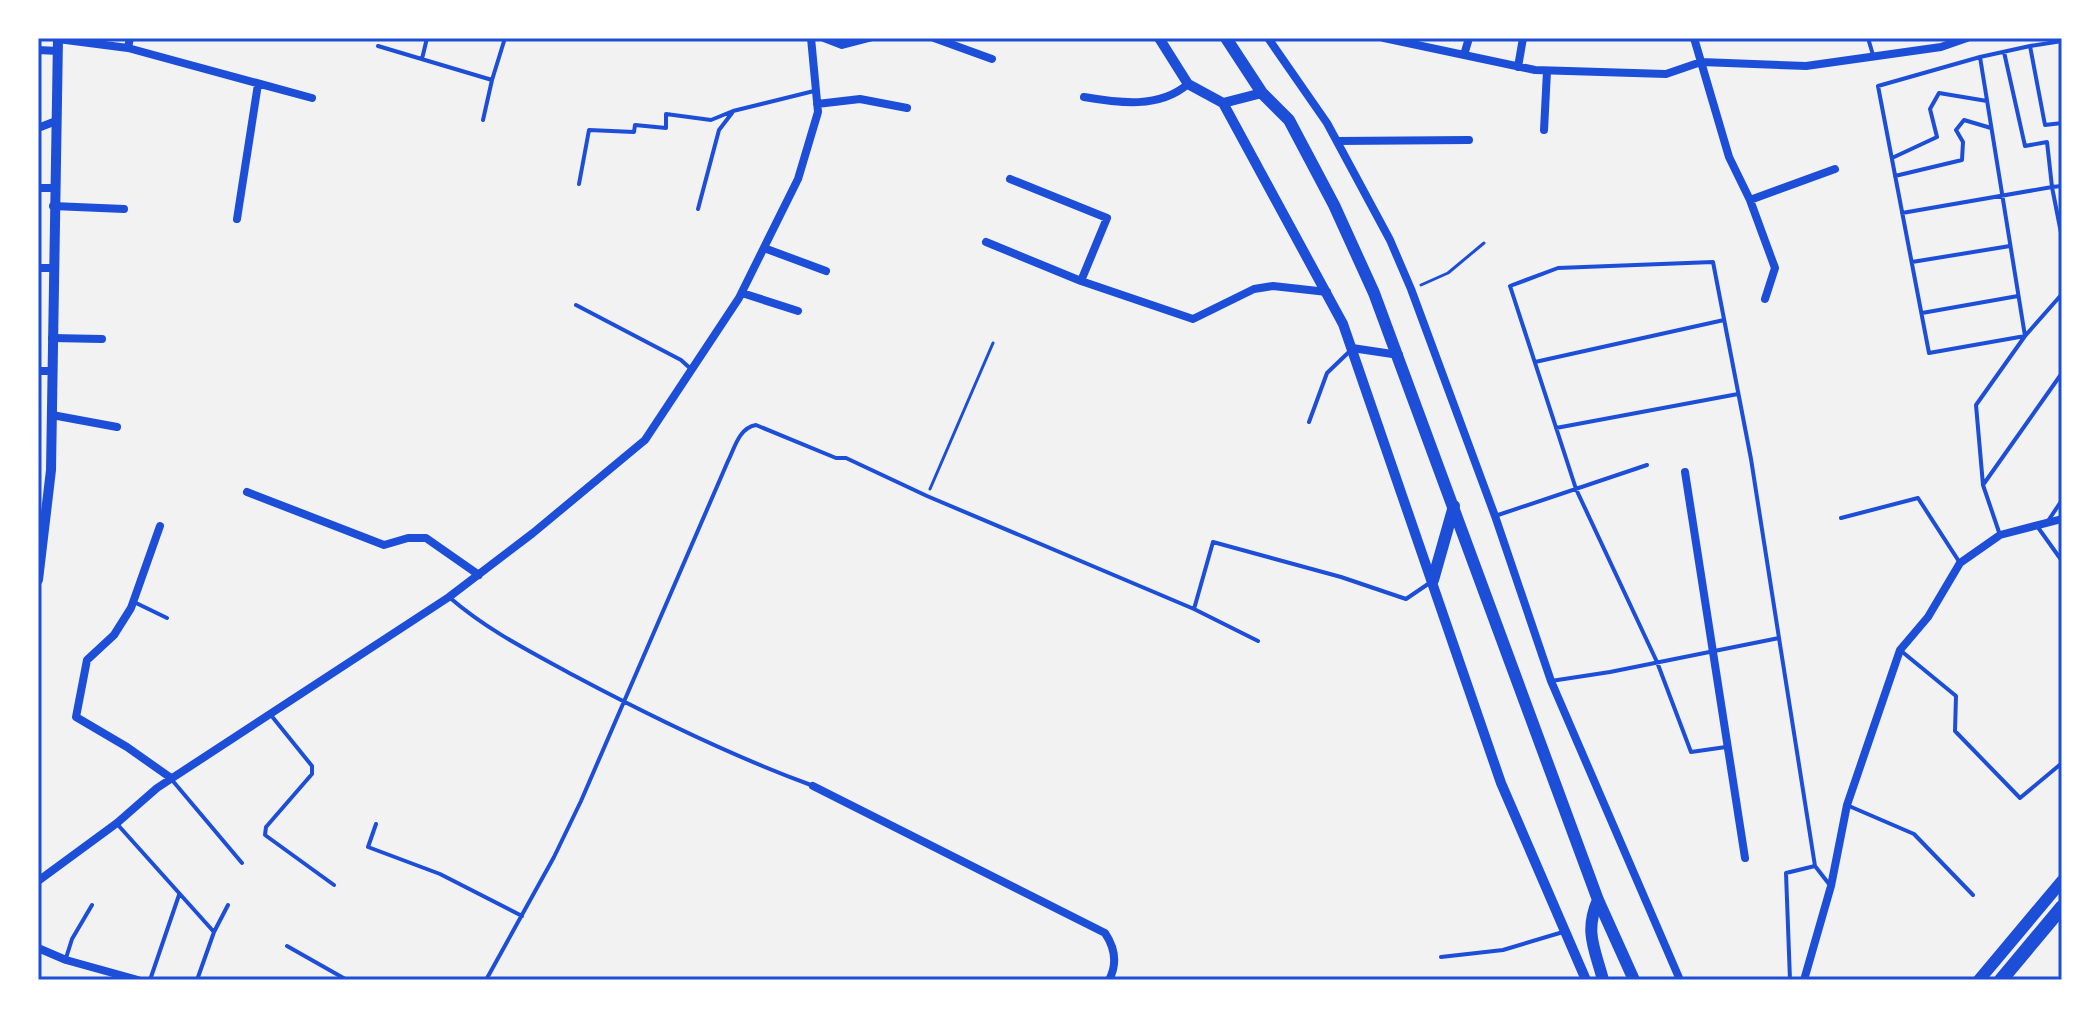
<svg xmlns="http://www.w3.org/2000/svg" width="2100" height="1018" viewBox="0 0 2100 1018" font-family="'Playfair Display',serif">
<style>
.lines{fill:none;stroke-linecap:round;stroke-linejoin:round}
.path{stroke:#1d4ed8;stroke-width:3}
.service{stroke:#1d4ed8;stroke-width:4}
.minor{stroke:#1d4ed8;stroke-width:8}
.tertiary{stroke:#1d4ed8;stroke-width:10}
.primary{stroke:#1d4ed8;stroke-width:12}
.motorway{stroke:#1d4ed8;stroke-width:14}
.neatline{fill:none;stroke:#1d4ed8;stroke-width:3}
</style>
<rect width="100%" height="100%" fill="#f2f2f2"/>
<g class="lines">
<path class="path" d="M1421 285 1448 273 1484 243
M930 489 993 343"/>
<path class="service" d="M1868 38 1873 55
M378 46 492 80 483 120
M2030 46 2062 41
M2004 52 2025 146 2047 142 2052 187 2062 186
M1980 57 2030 46 2045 125 2062 123
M422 59 427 38
M492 80 505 38
M1892 158 1937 137 1930 109 1939 93 1987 101
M1895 176 1962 160 1963 142 1956 130 1964 120 1991 128
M579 184 589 130 634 132 635 125 666 128V114L711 120 733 111 814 91
M698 209 719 130 732 113
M1902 213 2052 187 2062 238
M1912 262 2010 246
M576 305 681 360 692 370
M1922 313 2018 296
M1535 362 1724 320
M1309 422 1327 373 1351 350
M1556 428 1738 394
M1983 485 1976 405 2025 336 1980 57 1878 86 1929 353 2025 336 2062 294
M1495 516 1647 465
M1841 518 1918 498 1960 563
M2048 521 2062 500
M2037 526 2062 561
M2000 535 1983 485 2062 373
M449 597C487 630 529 651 573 675 650 716 729 755 811 785
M134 602 167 618
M1194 609 1213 542 1341 577 1406 599 1431 582
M1900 650 1956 696 1955 731 2020 798 2062 763
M1551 681 1610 672 1779 638 1815 866 1829 884
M270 714 312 766V774L266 827 265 835 334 885
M1726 747 1691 752 1657 662 1576 489 1510 286 1558 268 1713 262 1751 459 1779 638
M172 780 242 863
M1849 806 1914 834 1973 895
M376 824 368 847 440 874 522 916
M118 825 214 932
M287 946 347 980
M1441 957 1503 950 1563 932
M66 958 72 939 92 905
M150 980 179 895
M197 980 214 932 228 905
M486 980 554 857 581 801 728 461C735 447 739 428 756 425L836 458H846L927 496 1194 609 1258 641
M1790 980 1786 873 1815 866"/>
<path class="minor" d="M824 38 842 45 869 38
M934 38 992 59
M1268 38 1327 123 1390 240 1411 289 1495 516 1551 681 1680 980
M1384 38 1535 70 1666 74 1701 62 1806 66 1941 47 1967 38
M1694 38 1729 157 1750 200 1775 268 1765 299
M58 39 128 48 130 38
M128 48 312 98
M38 50 58 51
M1464 55 1469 38
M1518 67 1523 38
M1084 97C1119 103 1159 109 1188 84
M817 104 860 99 907 108
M38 128 56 121
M1544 130 1547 71
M1337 141 1469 140
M1010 179 1107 218 1081 281
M38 188H54
M1750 200 1835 169
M53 206 124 209
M237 219 258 84
M986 242 1081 281 1193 319 1254 289 1273 286 1327 292
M764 248 826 271
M38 268H53
M742 293 798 311
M52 338 102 339
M1352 348 1399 355
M38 371H52
M52 415 117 427
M1685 472 1745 858
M247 492 384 545 408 538H426L479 575
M160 526 131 608 114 635 87 660 76 717 127 747 171 778
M813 786 1105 933C1115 948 1118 963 1109 980
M38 881 117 823 157 788 449 597 533 533 645 440 739 298 798 179 818 112 811 38
M38 948 66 960 138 980
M1804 980 1831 886 1847 805 1900 650 1928 617 1960 563 2000 535 2062 519"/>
<path class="tertiary" d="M1159 38 1188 84 1223 103 1262 93
M1223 103 1343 324 1501 783 1586 980
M38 580 51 470 58 38"/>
<path class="primary" d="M1226 38 1262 93 1289 120 1334 205 1374 293 1598 900 1634 980
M1433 580 1454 506
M1598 900C1584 932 1595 949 1603 980
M1979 980 2062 881"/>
<path class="motorway" d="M2001 980 2062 907"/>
</g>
<rect width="2100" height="1018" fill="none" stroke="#ffffff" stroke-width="80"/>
<rect x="40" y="40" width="2020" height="938" class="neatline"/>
</svg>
